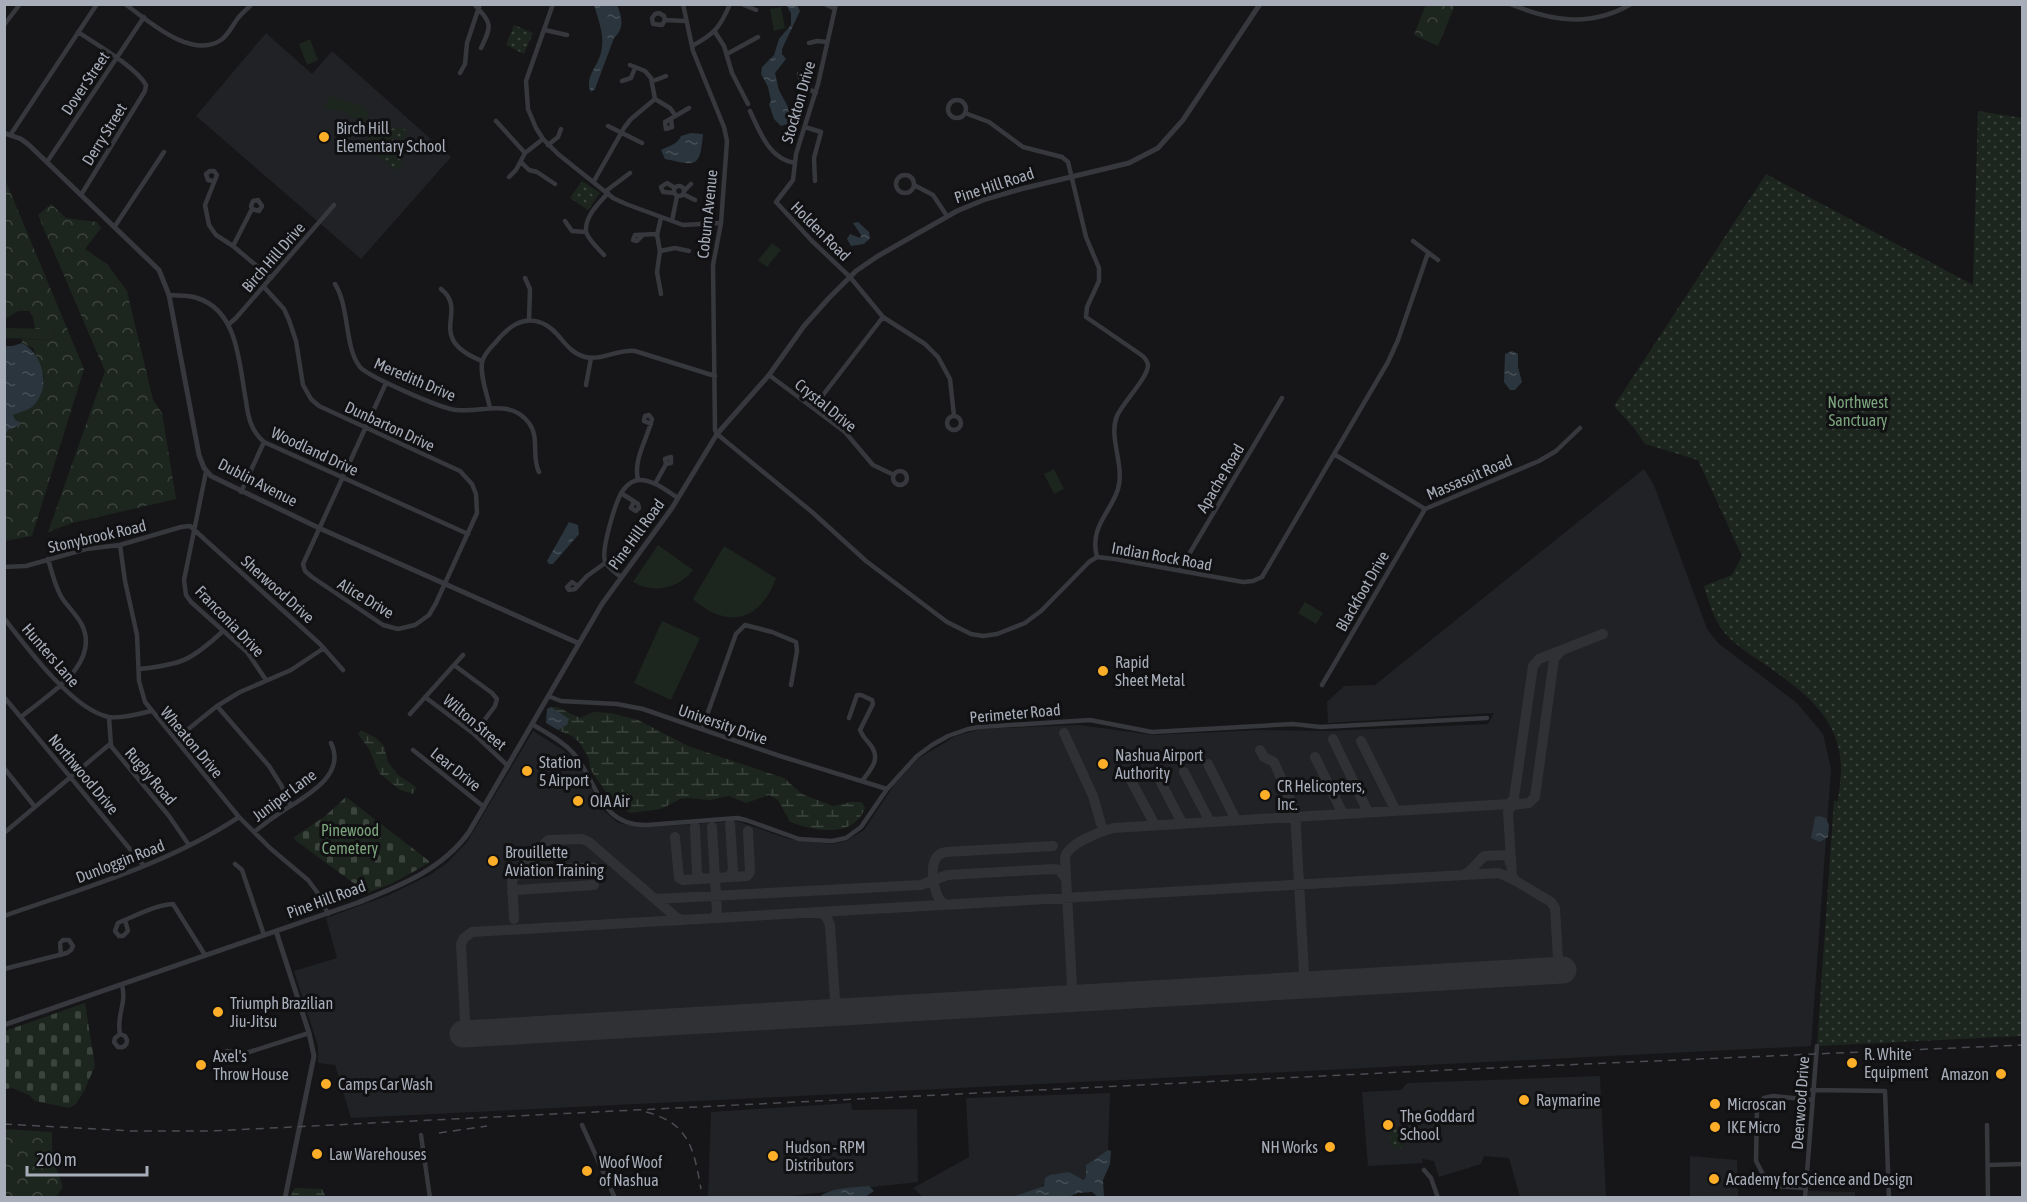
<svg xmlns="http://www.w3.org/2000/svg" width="2027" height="1202" viewBox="0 0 2027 1202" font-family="'Asap Condensed',sans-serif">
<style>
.built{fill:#212225}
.forest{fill:url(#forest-crowns)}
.wetland{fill:url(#wetland-marsh)}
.cemetery{fill:url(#cemetery-stones)}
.park{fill:url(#park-dots)}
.pitch{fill:#1d261e}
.water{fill:url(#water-ripples)}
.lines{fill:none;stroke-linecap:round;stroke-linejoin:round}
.taxiway{stroke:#303135;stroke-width:10}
.runway{stroke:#303135;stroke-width:27}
.minor{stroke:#36383d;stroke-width:4.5}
.tertiary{stroke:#36383d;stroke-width:5}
.rail{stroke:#494c52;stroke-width:1.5;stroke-dasharray:8 6;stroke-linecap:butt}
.poi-dot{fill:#fdae28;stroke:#111113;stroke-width:2}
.labels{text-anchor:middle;stroke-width:6;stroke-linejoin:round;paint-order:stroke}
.street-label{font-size:16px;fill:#a7adb9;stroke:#111113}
.poi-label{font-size:16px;fill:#a7adb9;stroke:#111113;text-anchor:start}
.park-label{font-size:16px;fill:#7ca57d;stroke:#111113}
</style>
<defs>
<pattern id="forest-crowns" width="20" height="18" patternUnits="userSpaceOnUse" patternTransform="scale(1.5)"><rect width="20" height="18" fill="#1d261e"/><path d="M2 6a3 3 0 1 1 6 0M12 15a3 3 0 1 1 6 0" fill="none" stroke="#3b433d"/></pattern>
<pattern id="wetland-marsh" width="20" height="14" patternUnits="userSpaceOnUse" patternTransform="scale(1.5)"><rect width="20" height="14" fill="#1d261e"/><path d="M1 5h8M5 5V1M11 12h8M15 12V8" fill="none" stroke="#3b433d"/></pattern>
<pattern id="cemetery-stones" width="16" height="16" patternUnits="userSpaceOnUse" patternTransform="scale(1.5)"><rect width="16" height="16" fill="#1d261e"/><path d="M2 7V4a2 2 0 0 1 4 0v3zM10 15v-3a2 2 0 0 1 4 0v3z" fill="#3b433d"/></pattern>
<pattern id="park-dots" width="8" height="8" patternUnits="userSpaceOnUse" patternTransform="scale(1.5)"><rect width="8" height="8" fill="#1d261e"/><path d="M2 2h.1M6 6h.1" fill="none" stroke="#3b433d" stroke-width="1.8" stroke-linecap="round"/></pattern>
<pattern id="water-ripples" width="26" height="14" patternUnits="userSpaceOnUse" patternTransform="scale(1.5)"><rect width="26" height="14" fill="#2b353d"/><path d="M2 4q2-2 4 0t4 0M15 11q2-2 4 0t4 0" fill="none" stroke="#475057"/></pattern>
</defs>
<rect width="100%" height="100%" fill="#161618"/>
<path class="built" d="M266 33 312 74 332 51 451 157 361 259 196 116Z
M1644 469 1654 485 1707 629 1718 643 1797 703 1823 734 1831 769 1811 1046 351 1118 335 1065 318 1063V1046L294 971 337 958 326 918 389 895 430 875 447 863 467 842 533 731 563 750 572 758 581 769 603 810 618 823 647 827 737 821 789 839 832 844 846 841 864 830 894 785 919 758 956 736 981 729 1079 725 1153 735 1260 730 1327 731 1488 724 1494 713 1328 723 1327 702 1344 686 1375 685Z
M1600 1076 1606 1197H1520L1509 1158 1484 1156 1481 1164 1439 1177 1434 1161 1422 1159 1423 1163 1368 1166 1362 1092 1401 1090 1407 1083Z
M1110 1093 1108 1150 1086 1165V1176L1084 1180 1069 1172 1045 1183 1039 1189 1012 1198 923 1197 913 1188 969 1157 966 1098Z
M851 1103 852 1110 917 1109 918 1182 780 1197 708 1198 711 1112Z
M1690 1156 1737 1160 1738 1197H1690Z
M1808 1191 1855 1192V1197H1807Z"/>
<path class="forest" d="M1426 4 1455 5 1438 46 1414 35Z
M4 177 84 369 32 536 5 541V435L8 430 18 426 19 422 14 420 13 415 33 406 41 395 44 376 33 348 22 343V339L54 340 55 330 35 329 33 317 29 311H18L5 319Z
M51 204 66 218 97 222 101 228 85 249 107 264 127 291 153 400 162 413 176 499 72 523 48 532 105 371 38 215Z
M4 1129 52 1132V1157L63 1187 56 1197H5Z"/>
<path class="wetland" d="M551 707H557L580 718 593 712 610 713 638 720 688 746 784 778 802 794 833 806 851 802H862L865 808C853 839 815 831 790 822L778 800 769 795 746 803 729 796 710 800 688 798 680 799 661 809 630 813 615 804 606 792 590 769 589 759 580 743 572 736 558 730 567 725Z
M361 730 376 738 384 746 388 762 398 775 416 787 413 794 400 790 379 773 369 749 358 734Z
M295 1188 322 1189 326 1197H290Z"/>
<path class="cemetery" d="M346 797 429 861V863L393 883 367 893 295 840 294 837 324 817Z
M85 1003 95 1066 84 1091 76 1104 69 1108 35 1101 29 1095 12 1088 5 1089V1031Z"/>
<path class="park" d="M514 25 533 33 524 54 506 45Z
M1978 111 2022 118V1036L1817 1046 1834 801H1838C1839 790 1841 779 1841 769 1841 716 1801 690 1763 663 1748 653 1732 643 1721 628 1713 616 1708 600 1704 586L1732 575 1742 556 1698 460 1645 444 1634 428 1614 406 1766 174 1973 285Z
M363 126 376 132 400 127 408 131 403 141 395 137 390 148 399 153 397 157 404 163 398 170 396 168 394 170 384 160 366 151 371 139 360 135Z
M582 181 600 193 588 210 570 198Z
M1397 1128 1404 1130V1148L1392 1149 1389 1129Z"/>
<path class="pitch" d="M781 7 785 28 774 31 770 9Z
M310 39 318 60 307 65 299 44Z
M330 96 363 106 369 114 364 124 343 111 323 109Z
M772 243 781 250 767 267 758 260Z
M5 328 55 329 54 340 5 338Z
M1054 469 1064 489 1054 494 1044 474Z
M658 545 693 570C678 589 654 594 633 582Z
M724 546 776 578C761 621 727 630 693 599Z
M1305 602 1323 613 1316 624 1298 613Z
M662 621 700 638 671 700 634 683Z"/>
<path class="water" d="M594 5H617C622 17 625 28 614 38L595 89 591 92C584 79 596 68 600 56 606 38 599 22 594 5Z
M786 5H797L800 11 782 49V54L786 59 775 73C777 79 777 86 780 92 786 104 793 111 788 124L781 126 774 119 769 104 771 101 768 87 761 74 762 67 774 55 779 39 791 25V13Z
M691 133 703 134C700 170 695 165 665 159L661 150C669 146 678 144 681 136Z
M858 222 869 232 870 238 864 244 851 246 847 239 850 234 860 238 861 235 853 223Z
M22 343C42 353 52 386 34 405 30 410 19 412 13 415L15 420 20 422 18 426 8 430 5 435V346H13Z
M1512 351 1518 354V367L1522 382 1515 390H1510L1504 382 1505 354Z
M569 522 578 525 579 534 553 564H549L547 561Z
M551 707 569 719 567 725 558 730 546 723 547 709Z
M1819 816 1826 818 1829 825 1828 837 1820 842 1811 838 1815 817Z
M1108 1150 1111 1151 1110 1164 1103 1180 1104 1197H1098L1092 1192 1078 1193 1068 1197H1012L1044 1186 1045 1178 1050 1175 1069 1172 1084 1180 1086 1176V1165Z
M869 1186 874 1191 865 1197H820C827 1188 857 1187 869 1186Z"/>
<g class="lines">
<path class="taxiway" d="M1064 733 1093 796 1101 824
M1333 739 1368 812
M1361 741 1396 811
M1260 750 1264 757 1274 762 1295 811 1304 972
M1315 757 1343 814
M1208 764 1236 820
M1155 771 1182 823
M1184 772 1210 822
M1127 773 1155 825
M695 827 697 874 702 879
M712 827 717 913 713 918
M675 837 679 878 683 880 747 876 750 872 748 831
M517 874 524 871 593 867
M1463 875 1469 872 1484 856 1508 855 1510 863
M729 877 733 871 730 824
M512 893 516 890 594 885
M655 899 921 885 947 875 1053 869 1059 870 1066 879
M946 905C934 900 930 871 935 860 937 855 941 853 946 852L1053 846
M514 919 512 880 548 840 582 839 589 842 677 918 683 920
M1548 971 1558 959 1555 908 1551 902 1516 881 1512 876 1508 812 1512 805 1529 803 1535 797 1554 659 1561 651
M1072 986 1077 994 1089 998
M1288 986 1299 981 1304 972 1310 982 1321 984
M1060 999 1069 994 1072 986 1065 858C1067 844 1099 832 1113 828L1509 804 1514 798 1533 666 1539 659 1603 634
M835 1000 839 1006 851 1012
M817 1013 829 1010 835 1000 830 925 826 916 818 912
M483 1033 471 1030 465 1020 461 944 464 938 472 932 1499 873 1516 881"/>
<path class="runway" d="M463 1034 1563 970"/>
<path class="minor" d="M125 4C149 21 191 60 221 40 229 34 232 26 238 18 242 13 247 9 252 4
M474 4C491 23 493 24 481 48
M553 4 526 81 528 109 536 128 543 139 558 154 613 198 626 204 683 225 721 223
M683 4 693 51 724 127 727 141 721 223 713 265 715 430 717 434 812 512 866 561 947 622 971 634 983 636 997 634 1025 623 1041 611 1089 562 1097 557 1115 559 1243 582 1253 581 1262 577 1388 362 1398 340 1428 253
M742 4 756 10
M825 4 835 9
M836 4 818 84 796 154 793 180 776 202 812 241 850 277 883 317 925 344 938 357 950 379 954 416
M1510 4C1552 21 1590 28 1631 4
M665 20 662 25 653 24 652 18 655 14 659 13 664 16 665 20 685 21
M4 25 20 4
M545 30 567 35
M78 32C96 44 136 67 146 85L145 91 81 195
M715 32 724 46 732 73 748 104
M809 43 817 41 827 42
M692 46C714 34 720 28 730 4
M727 54 758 37
M630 65 645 71 651 78 655 99 670 108 675 115
M460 73 465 64 467 43 480 4
M799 74 803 86 816 93
M622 81 631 78 635 68
M653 81 666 76
M948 109a9 9 0 1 1 18 0a9 9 0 1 1-18 0Z
M750 111C760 132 769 159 795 163
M965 113 989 122 1023 147 1062 157 1068 162 1086 237 1099 268V281L1087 307 1086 317 1140 354C1143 356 1147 360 1148 365 1148 378 1123 402 1117 416 1108 437 1125 465 1118 489 1110 514 1089 527 1097 557
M671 119 672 127 666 129 665 122 689 108
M496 121 525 153
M608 126 642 143
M805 127 821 132 814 158 815 181
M11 134 97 4
M548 145 558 137 561 129
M47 162 144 17
M521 162 529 170 537 172 555 184
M896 184a9 9 0 1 1 18 0a9 9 0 1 1-18 0Z
M509 177 516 170 525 153 543 139
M213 181 208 180 206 174 210 171H214L217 175 205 205 209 225 216 235 233 246 271 278
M594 181 624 128 631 119 655 99
M914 185 933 195 947 216
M674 191a5 5 0 1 1 10 0a5 5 0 1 1-10 0Z
M606 191 630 173
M684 191 691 184
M674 193 663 192 661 187 667 183 675 188
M683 194 695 200
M565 221 572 231 586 232
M672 221 677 196
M115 226 164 152
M643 235 637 241 633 240 635 235 657 234
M1413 241 1438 260
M233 246 252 209 259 211 262 206 258 200 253 201 251 206 252 209
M660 251 675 248 689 251
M604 255C599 249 587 239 586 231 585 216 599 203 608 193
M525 278 530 289 529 320
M335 284C350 308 344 347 360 367 369 377 442 409 456 410 482 413 510 398 529 423 540 438 531 456 539 472
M264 287 284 309 289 320 296 341 303 385 311 399 319 406 460 471 472 484 476 494 477 513 436 603 429 615 415 625 398 629 383 625 312 577 305 571 303 564 386 383
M441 289C470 312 423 337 482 361
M661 294 657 272 660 251 657 235 661 218
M169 295C179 296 188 295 197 298 239 311 239 365 246 401 248 417 251 431 264 442L468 534
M229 324 236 318 334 205
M769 375 845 432 873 465 894 475
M586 385 591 358
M490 408C487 394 480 376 482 362 484 355 490 348 495 343 507 328 522 315 542 323 560 330 565 352 585 357 601 361 618 349 635 351L715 376
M813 408 883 317
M947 423a7 7 0 1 1 14 0a7 7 0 1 1-14 0Z
M1334 454 1425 509 1539 461 1556 451 1580 428
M893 478a7 7 0 1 1 14 0a7 7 0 1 1-14 0Z
M206 472 184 580 186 595 191 602 247 652 266 680
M638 480C633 459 647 440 652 419L649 415 645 416 644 421 651 424
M655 484 666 464 671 463V457L665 459 666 464
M241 492 264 442
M621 493 638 504 639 508 636 511 631 508 634 501
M120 545 125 581 137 635 139 681 145 702 239 817 270 848 308 880 320 896 328 914
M4 567 26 566 86 549 120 545 181 527 190 526 320 644 343 670
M1179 571 1282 398
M621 577C616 573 607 568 605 561 601 550 616 498 624 489 628 484 634 480 640 480 654 480 667 491 678 498
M578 586 572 582 567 587 569 590 575 589 587 576 605 563
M4 618C26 647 73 710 109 717 121 719 139 714 151 711
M454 665 492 693 497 699 495 706 474 734
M139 669C181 665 192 660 223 631
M1322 685 1425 509
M548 696 561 701 617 704 643 709 780 756 887 789
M4 697 144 866
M425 697 474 734 508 766
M217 706 269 766 281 785 291 806
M410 714 463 655
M21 717C47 695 101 665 82 625 77 615 68 607 62 598 55 587 52 572 48 559
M109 717 111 746 169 816 189 845
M849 718 857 695H861L872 700 873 704 860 730C862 735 864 738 868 742 882 757 873 767 862 781
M532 724C546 733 563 741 574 754 599 784 599 826 647 825L737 818 746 820 799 839 832 841 846 838 861 827 887 789 917 756 932 745 948 736 968 729 979 727 1090 720 1152 732 1293 724 1321 727 1487 718
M702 729 736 634 745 625 772 632 796 642 797 651 791 685
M176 739 217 706 240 692 291 670 324 648
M413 750 484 807
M4 768 35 807
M254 832C262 826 269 820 277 815 299 799 348 778 331 743
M4 833 110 744
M235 864 242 870 264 935
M4 916C84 888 168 864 239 817
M125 920 128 931 123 936H119L115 931 118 923C135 916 155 905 173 904L205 955
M4 969 67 953 71 950 73 946 69 940H63L60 943 61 955
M120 1034 115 1038 114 1042 118 1047C123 1048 127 1046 127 1040L125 1036 120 1034C116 1015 127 1004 122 985
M227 1051 243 1054 309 1033
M1812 1090 1885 1091 1889 1198
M582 1125 615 1198
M1987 1125 1988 1198
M421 1135 430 1198
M1988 1165 2022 1164
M1424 1170 1431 1178 1438 1198
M1805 1188 1773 1186 1767 1182 1756 1161 1757 1107 1764 1098 1773 1096 1812 1100
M1805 1198 1817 1046"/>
<path class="tertiary" d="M4 133 21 139 29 145 159 270 169 295 199 455 204 468 211 476 319 528 578 643
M276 931 309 1033 314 1056 285 1198
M4 1025 357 903C399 886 442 870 469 832L602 604 672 508 717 434 769 375 804 326 829 298 856 271 878 256 957 211 986 199 1021 189 1129 163 1158 148 1183 120 1260 4"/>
<path class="rail" d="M646 1112C690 1123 694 1151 701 1189
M4 1124 132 1131H211L1424 1071 2022 1045
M439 1133 487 1126"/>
</g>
<g class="poi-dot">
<circle cx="324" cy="137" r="6"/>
<circle cx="1103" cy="671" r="6"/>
<circle cx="1103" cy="764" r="6"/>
<circle cx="527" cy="771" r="6"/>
<circle cx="1265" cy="795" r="6"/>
<circle cx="578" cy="801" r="6"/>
<circle cx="493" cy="861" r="6"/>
<circle cx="218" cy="1012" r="6"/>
<circle cx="1852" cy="1063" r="6"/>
<circle cx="201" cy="1065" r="6"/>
<circle cx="2001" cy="1074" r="6"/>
<circle cx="326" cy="1084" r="6"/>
<circle cx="1524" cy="1100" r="6"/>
<circle cx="1715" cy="1104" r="6"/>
<circle cx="1388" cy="1125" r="6"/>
<circle cx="1715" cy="1127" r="6"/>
<circle cx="1330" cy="1147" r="6"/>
<circle cx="317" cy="1154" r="6"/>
<circle cx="773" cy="1156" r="6"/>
<circle cx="587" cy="1171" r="6"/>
<circle cx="1714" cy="1179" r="6"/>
</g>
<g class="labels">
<g class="street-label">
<text transform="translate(85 83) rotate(-56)" y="6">Dover Street</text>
<text transform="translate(798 102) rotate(-74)" y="6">Stockton Drive</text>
<text transform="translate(104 134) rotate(-58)" y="6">Derry Street</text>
<text transform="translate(994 185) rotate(-18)" y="6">Pine Hill Road</text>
<text transform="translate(707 214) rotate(-84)" y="6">Coburn Avenue</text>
<text transform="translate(821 231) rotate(45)" y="6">Holden Road</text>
<text transform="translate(273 257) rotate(-49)" y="6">Birch Hill Drive</text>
<text transform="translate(415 379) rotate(23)" y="6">Meredith Drive</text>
<text transform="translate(826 405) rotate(39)" y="6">Crystal Drive</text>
<text transform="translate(390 426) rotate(25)" y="6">Dunbarton Drive</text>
<text transform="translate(315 451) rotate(25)" y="6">Woodland Drive</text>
<text transform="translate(1469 477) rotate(-23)" y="6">Massasoit Road</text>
<text transform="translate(1220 478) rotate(-59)" y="6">Apache Road</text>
<text transform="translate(258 482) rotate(27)" y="6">Dublin Avenue</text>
<text transform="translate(636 534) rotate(-54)" y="6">Pine Hill Road</text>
<text transform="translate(97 536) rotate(-13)" y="6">Stonybrook Road</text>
<text transform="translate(1162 556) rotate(10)" y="6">Indian Rock Road</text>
<text transform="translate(278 589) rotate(42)" y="6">Sherwood Drive</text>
<text transform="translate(1362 591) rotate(-60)" y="6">Blackfoot Drive</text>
<text transform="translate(366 598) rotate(31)" y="6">Alice Drive</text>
<text transform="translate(230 621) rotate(46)" y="6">Franconia Drive</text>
<text transform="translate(51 655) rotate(49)" y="6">Hunters Lane</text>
<text transform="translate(1015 713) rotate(-5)" y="6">Perimeter Road</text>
<text transform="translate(475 722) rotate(40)" y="6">Wilton Street</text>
<text transform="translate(723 724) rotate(19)" y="6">University Drive</text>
<text transform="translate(192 742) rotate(50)" y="6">Wheaton Drive</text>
<text transform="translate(456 769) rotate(39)" y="6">Lear Drive</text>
<text transform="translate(84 774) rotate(50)" y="6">Northwood Drive</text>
<text transform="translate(151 776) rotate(50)" y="6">Rugby Road</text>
<text transform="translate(284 795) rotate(-37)" y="6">Juniper Lane</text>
<text transform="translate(120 861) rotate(-21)" y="6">Dunloggin Road</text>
<text transform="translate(326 899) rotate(-20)" y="6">Pine Hill Road</text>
<text transform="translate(1800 1103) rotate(-86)" y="6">Deerwood Drive</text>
</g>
<g class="poi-label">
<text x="336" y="134">Birch Hill<tspan x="336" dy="18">Elementary School</tspan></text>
<text x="1115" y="668">Rapid<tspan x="1115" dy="18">Sheet Metal</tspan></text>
<text x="1115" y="761">Nashua Airport<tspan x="1115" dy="18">Authority</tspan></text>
<text x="539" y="768">Station<tspan x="539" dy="18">5 Airport</tspan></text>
<text x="1277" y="792">CR Helicopters,<tspan x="1277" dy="18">Inc.</tspan></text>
<text x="590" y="807">OIA Air</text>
<text x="505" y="858">Brouillette<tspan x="505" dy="18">Aviation Training</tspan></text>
<text x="230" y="1009">Triumph Brazilian<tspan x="230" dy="18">Jiu-Jitsu</tspan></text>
<text x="1864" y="1060">R. White<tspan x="1864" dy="18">Equipment</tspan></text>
<text x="213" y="1062">Axel's<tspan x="213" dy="18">Throw House</tspan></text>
<text x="1989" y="1080" text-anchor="end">Amazon</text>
<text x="338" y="1090">Camps Car Wash</text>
<text x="1536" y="1106">Raymarine</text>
<text x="1727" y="1110">Microscan</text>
<text x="1400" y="1122">The Goddard<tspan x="1400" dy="18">School</tspan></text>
<text x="1727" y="1133">IKE Micro</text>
<text x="785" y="1153">Hudson - RPM<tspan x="785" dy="18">Distributors</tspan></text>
<text x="1318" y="1153" text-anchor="end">NH Works</text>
<text x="329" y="1160">Law Warehouses</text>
<text x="599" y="1168">Woof Woof<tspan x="599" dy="18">of Nashua</tspan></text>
<text x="1726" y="1185">Academy for Science and Design</text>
</g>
<g class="park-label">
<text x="1858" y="408">Northwest<tspan x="1858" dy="18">Sanctuary</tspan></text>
<text x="350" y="836">Pinewood<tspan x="350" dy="18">Cemetery</tspan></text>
</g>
</g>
<rect width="2027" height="1202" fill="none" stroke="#a7adb9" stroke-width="12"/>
<path d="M27 1166v9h120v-9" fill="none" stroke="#a7adb9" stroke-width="3"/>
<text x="36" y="1166" font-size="18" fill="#a7adb9" stroke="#111113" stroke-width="4.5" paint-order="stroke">200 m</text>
</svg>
